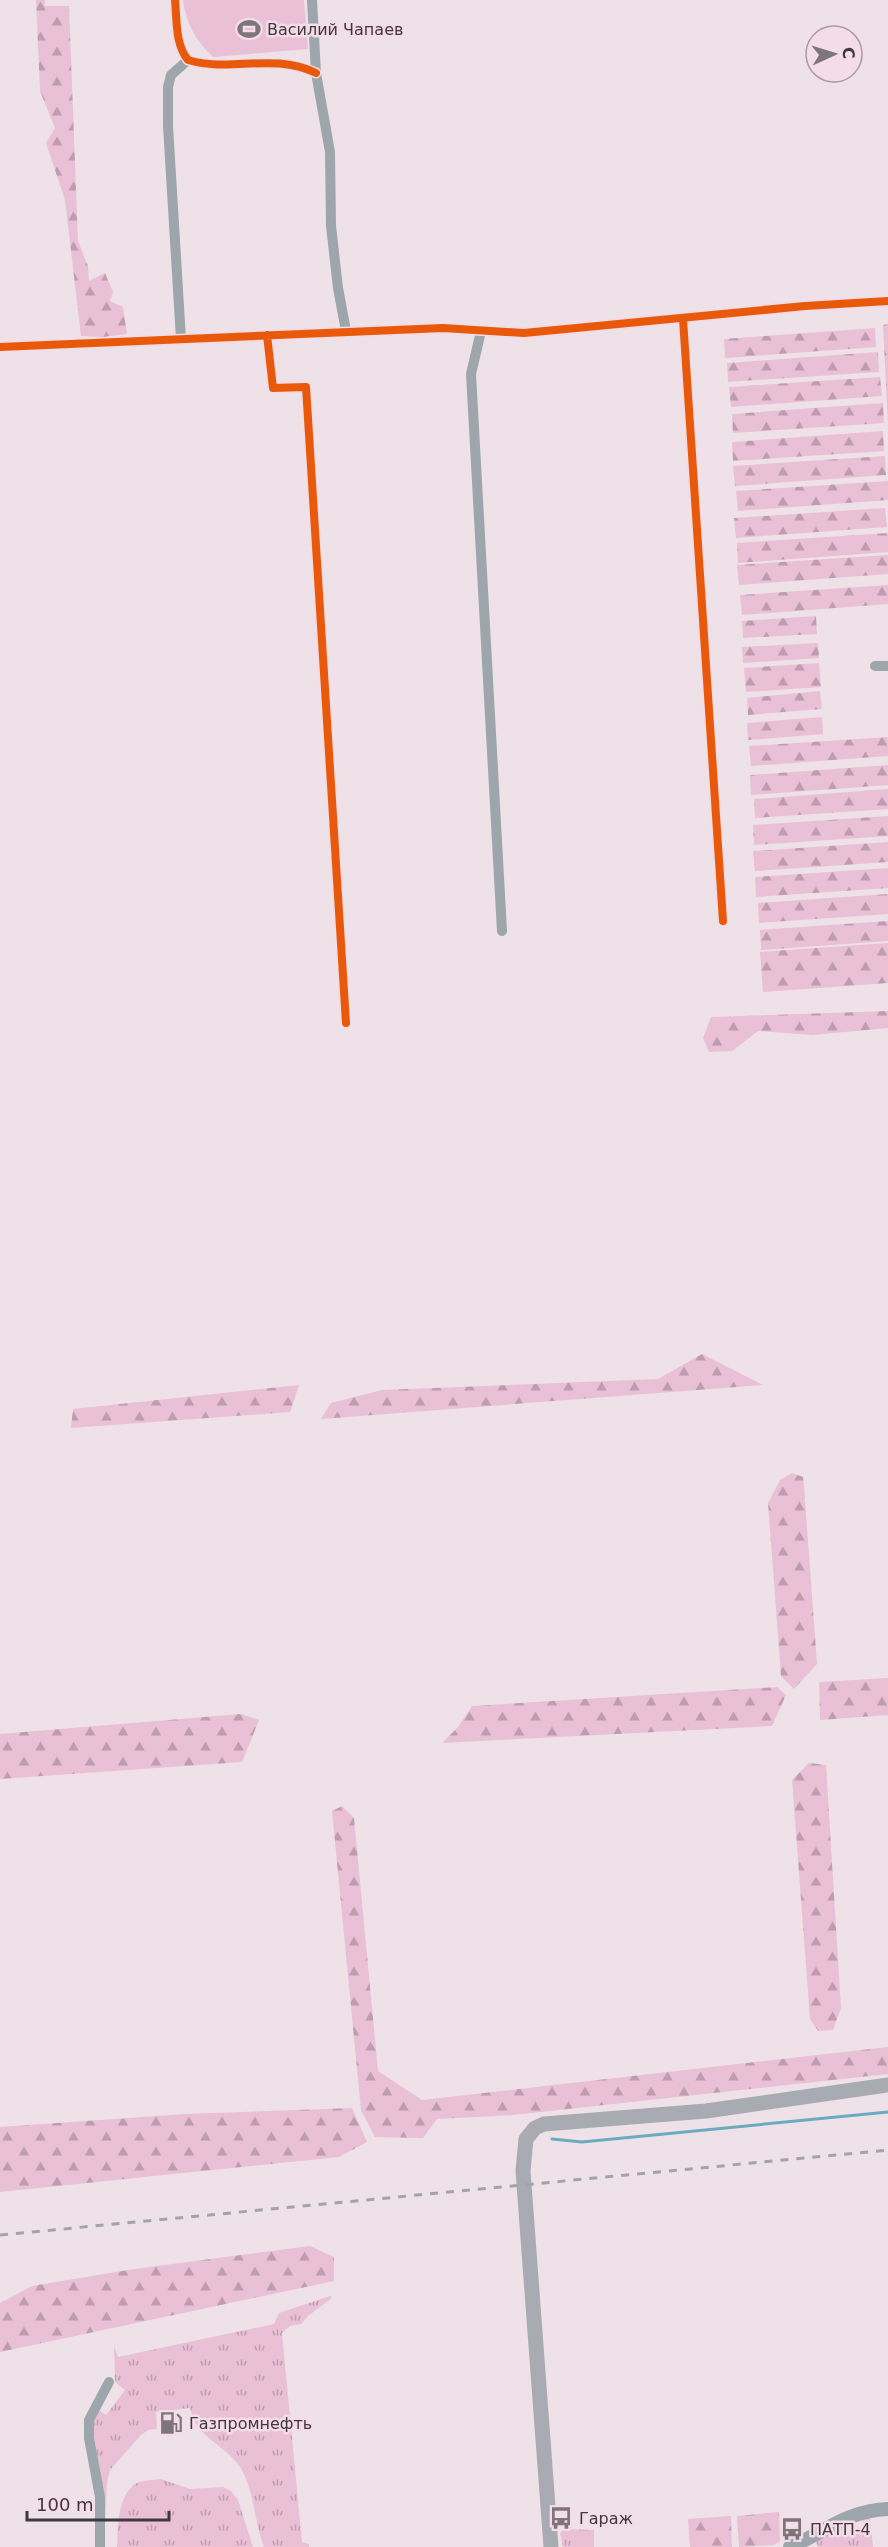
<svg xmlns="http://www.w3.org/2000/svg" width="888" height="2547" viewBox="0 0 888 2547" font-family="'DejaVu Sans',sans-serif">
<style>
.grass{fill:url(#grass-tufts)}
.forest{fill:url(#forest-firs)}
.pitch{fill:#e9c0d6}
.lines{fill:none;stroke-linecap:round;stroke-linejoin:round}
.stream{stroke:#6cabbf;stroke-width:3}
.minor{stroke:#9da6ab;stroke-width:10}
.tertiary{stroke:#9da6ab;stroke-width:14}
.secondary{stroke:#a8acb2;stroke-width:15}
.rail{stroke:#a2a4a8;stroke-width:3;stroke-dasharray:8 8;stroke-linecap:butt}
.cycleway-casing{stroke:#f4dce8;stroke-width:11}
.cycleway{stroke:#e8590c;stroke-width:8}
.labels{text-anchor:middle;stroke-width:5;stroke-linejoin:round;paint-order:stroke}
.poi-label{font-size:16px;fill:#41383d;stroke:#f4dce8;text-anchor:start}
</style>
<defs>
<pattern id="grass-tufts" width="24" height="20" patternUnits="userSpaceOnUse" patternTransform="scale(1.5)"><rect width="24" height="20" fill="#e9c0d6"/><path d="M3 7l-1-3M5 7V3M7 7l1-3M15 17l-1-3M17 17v-4M19 17l1-3" fill="none" stroke="#be9daf"/></pattern>
<pattern id="forest-firs" width="22" height="20" patternUnits="userSpaceOnUse" patternTransform="scale(1.5)"><rect width="22" height="20" fill="#e9c0d6"/><path d="M5 1l3.5 6h-7zM16 11l3.5 6h-7z" fill="#be9daf"/></pattern>
</defs>
<rect width="100%" height="100%" fill="#eee2e8"/>
<path class="grass" d="M330 2296 332 2298 308 2316 301 2324 290 2326 282 2333 302 2542 309 2544V2547H264C254 2523 254 2483 237 2463 220 2442 197 2438 190 2408L156 2412 157 2429 148 2430 141 2435 110 2470 107 2482 104 2547 99 2466 92 2423 96 2408 106 2415 125 2390 115 2382 114 2347 118 2357 274 2324 279 2313Z
M161 2479 190 2489 223 2487 231 2491 238 2500 253 2547H117C118 2528 117 2494 137 2483 144 2480 154 2480 161 2479Z
M863 2518H870L873 2547H818L816 2542 842 2526 846 2536 863 2533Z
M565 2529 594 2530V2547H563L560 2533Z"/>
<path class="forest" d="M36 0H45V6H69L78 241 88 266 89 281 105 273 113 292 110 301 123 307 127 334 103 337 81 336 65 200 46 143 55 128 40 91Z
M888 324V427L883 325Z
M875 328 876 347 725 358 724 339Z
M878 352 879 372 728 382 727 363Z
M880 377 882 396 731 407 729 387Z
M883 403 884 423 733 433 732 414Z
M883 431 884 451 733 461 732 442Z
M885 456 886 475 735 486 733 466Z
M888 481V500L738 511 736 491Z
M885 508 887 527 736 538 734 518Z
M888 533V552L738 563 737 543Z
M888 555V574L739 585 737 565Z
M888 585V604L742 615 740 595Z
M816 616 817 634 743 638 742 621Z
M818 643 819 658 743 663 742 647Z
M819 663 821 687 746 692 744 668Z
M820 691 822 709 748 715 747 698Z
M822 717 823 734 748 740 747 723Z
M888 737V756L751 766 749 746Z
M888 765V785L751 795 750 775Z
M888 789V809L755 818 754 799Z
M888 816V836L754 845 753 825Z
M888 842V862L755 871 753 851Z
M888 868V888L756 897 755 877Z
M888 894V914L759 923 758 903Z
M888 921V941L761 950 760 930Z
M888 943V983L763 992 760 952Z
M888 1011V1028L812 1035 758 1031 732 1051 709 1052 703 1038 711 1017Z
M702 1354 763 1385 321 1419 331 1403 382 1390 658 1379Z
M299 1385 290 1412 71 1428 73 1409Z
M792 1473 803 1477 804 1486 817 1664 794 1689 781 1676 768 1503 780 1480Z
M888 1678V1715L820 1720 819 1682Z
M777 1687 786 1695 772 1726 442 1743 458 1727 472 1706Z
M241 1714 259 1720 242 1762 0 1779V1734Z
M809 1763 826 1765 841 2008 833 2030 818 2031 810 2019 792 1780Z
M342 1806 354 1818 378 2071 422 2100 888 2047V2074L513 2115 437 2119 423 2138 375 2137 361 2110 332 1811Z
M352 2108 367 2142 339 2157 0 2192V2127L186 2114Z
M310 2246 334 2257V2281L0 2352V2303L32 2286 134 2269Z
M779 2512 780 2541 774 2545 739 2547 737 2516Z
M731 2516 732 2547H690L688 2519Z"/>
<path class="pitch" d="M183 0H304L308 49 213 57C196 41 186 24 183 0Z"/>
<g class="lines">
<path class="stream" d="M552 2139 582 2142 888 2112"/>
<path class="minor" d="M175 0C177 20 175 44 188 60 232 73 271 52 316 73
M312 0 316 73 330 152 331 226 338 288 346 331
M683 319 723 921
M481 331 471 374 502 931
M267 335 273 388 306 387 346 1023
M181 339 168 126V87L171 75 188 60
M0 347 443 328 524 333 805 306 888 301
M875 666H888
M100 2547V2497L89 2438V2420L109 2382"/>
<path class="tertiary" d="M790 2547C827 2531 846 2511 888 2509"/>
<path class="secondary" d="M551 2547 523 2171 526 2139 535 2128 544 2124 706 2111 888 2085"/>
<path class="rail" d="M0 2235 888 2150"/>
<g class="cycleway-casing">
<path id="cycleway" d="M175 0C177 20 175 44 188 60 232 73 271 52 316 73
M683 319 723 921
M267 335 273 388 306 387 346 1023
M0 347 443 328 524 333 805 306 888 301"/>
</g>
<use href="#cycleway" class="cycleway"/>
</g>
<defs>
<g id="stadium-bare" transform="scale(1.8)"><path d="M0-5a6.5 5 0 1 0 0 10a6.5 5 0 1 0 0-10ZM-3.5-1.8h7v3.6h-7Z" fill="#7e7479" stroke="#f4dce8" stroke-width="2.5" paint-order="stroke"/></g>
<g id="fuel-bare" transform="scale(1.8)"><path d="M-5.5-6h7V0h2V4h1.3V-2.5L3-4.5l.8-.8L6-3V5H2.5V1h-1V6h-7ZM-4.2-4.7v3.2H.2V-4.7Z" fill="#7e7479" stroke="#f4dce8" stroke-width="2.5" paint-order="stroke"/></g>
<g id="bus-bare" transform="scale(1.8)"><path d="M-5-6H5V4H4V6H2V4H-2V6H-4V4H-5ZM-3.5-4V0h7V-4ZM-3.5 1.2v1.5H-2V1.2ZM2 1.2v1.5H3.5V1.2Z" fill="#7e7479" stroke="#f4dce8" stroke-width="2.5" paint-order="stroke"/></g>
</defs>
<g fill-rule="evenodd">
<use href="#stadium-bare" x="249" y="29"/>
<use href="#fuel-bare" x="171" y="2423"/>
<use href="#bus-bare" x="561" y="2518"/>
<use href="#bus-bare" x="792" y="2529"/>
</g>
<g class="labels">
<g class="poi-label">
<text x="267" y="35">Василий Чапаев</text>
<text x="189" y="2429">Газпромнефть</text>
<text x="579" y="2524">Гараж</text>
<text x="810" y="2535">ПАТП-4</text>
</g>
</g>
<g transform="translate(834 54) rotate(86)"><circle r="28" fill="#f4dce8" stroke="#ac9aa4" stroke-width="1.5"/>
<path d="M0-4.5L10 22L0 15L-10 22Z" fill="#7e7479"/>
<text y="-9" font-size="16" font-weight="bold" text-anchor="middle" fill="#41383d">С</text>
</g>
<path d="M27 2511v9h142v-9" fill="none" stroke="#41383d" stroke-width="3"/>
<text x="36" y="2511" font-size="18" fill="#41383d" stroke="#f4dce8" stroke-width="4.5" paint-order="stroke">100 m</text>
</svg>
